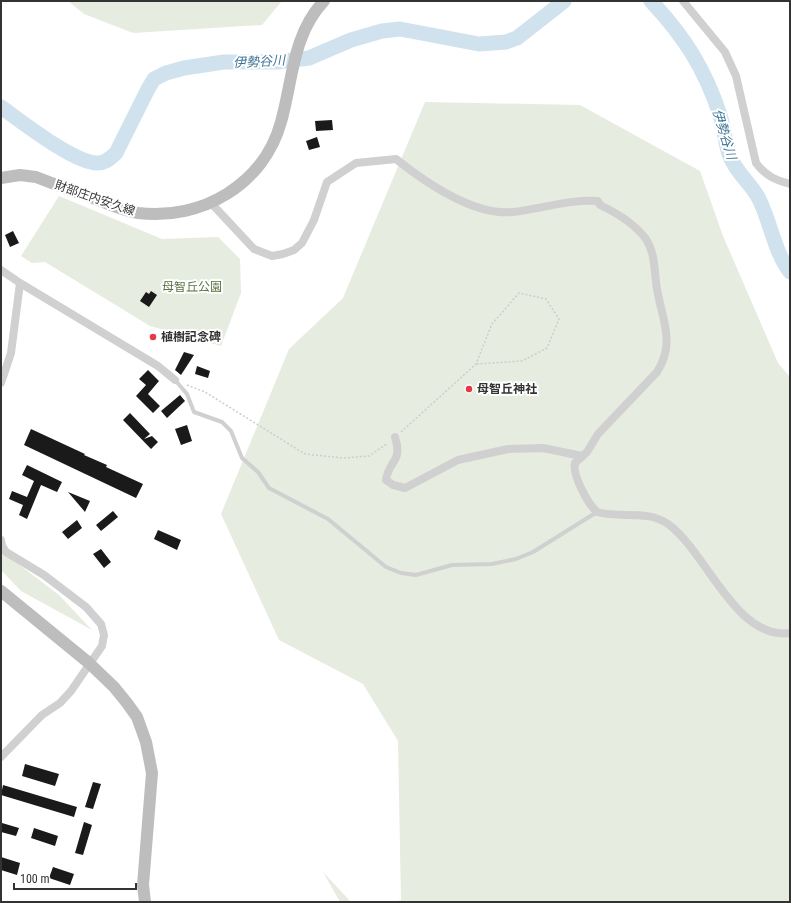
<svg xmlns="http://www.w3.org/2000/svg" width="791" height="903" viewBox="0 0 791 903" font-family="'Roboto Condensed','Noto Sans JP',sans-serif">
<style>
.green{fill:#e6ecdf}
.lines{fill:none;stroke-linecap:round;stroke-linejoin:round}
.river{stroke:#cfe2ee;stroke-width:15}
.building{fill:#1a1a1a}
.path{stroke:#cdcdcd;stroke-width:1.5;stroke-dasharray:2 2;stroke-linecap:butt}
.lane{stroke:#d0d0d0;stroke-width:4}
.street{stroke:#d0d0d0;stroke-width:8}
.secondary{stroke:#bdbdbd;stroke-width:12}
.poi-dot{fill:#e63946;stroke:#fff;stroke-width:1.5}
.labels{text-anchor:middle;stroke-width:4;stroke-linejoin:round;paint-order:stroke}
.street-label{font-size:12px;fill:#333;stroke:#fff}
.park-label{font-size:12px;fill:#56703f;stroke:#fff}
.poi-label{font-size:12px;font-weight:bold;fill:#333;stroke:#fff;text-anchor:start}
.water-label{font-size:13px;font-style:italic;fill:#3f7597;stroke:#fff}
</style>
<rect width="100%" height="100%" fill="#fff"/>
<path class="green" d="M68 1H282L262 25 133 33 84 14Z
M425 102 580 105 700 171 723 236 778 363 790 377V902H395L401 900 398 741 363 684 279 640 221 514 289 349 343 298Z
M59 196 162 239 218 237 240 259 241 293 221 346 150 326 45 262 32 263 21 256Z
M1 551 59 595 92 630 21 591 1 570Z
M323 872 351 902H340Z"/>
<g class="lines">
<path class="river" d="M651 1C684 36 705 69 720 115 724 128 725 141 729 154 735 172 751 183 759 199 771 223 774 251 790 272
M1 107C21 121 75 164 98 163 106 163 110 158 116 153L148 89 154 79 166 73 184 68 224 62H277L309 58 351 40 382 31 400 29 479 44 506 42 517 38 564 1"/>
</g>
<path class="building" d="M332 120 333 130 316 131 315 121Z
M317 137 320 147 309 150 306 141Z
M13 231 19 243 10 247 5 235Z
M151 291 157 295 149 307 140 301 146 292 149 294Z
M184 352 194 355 181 375 175 370Z
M197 366 210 371 208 378 195 374Z
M148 370 159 381 148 394 160 406 153 413 136 396 146 385 139 379Z
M180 395 185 401 167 418 161 411Z
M130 413 150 434 144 439 152 436 158 442 151 449 123 420Z
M187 425 192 441 181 445 175 429Z
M31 429 85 454 84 455 107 465 106 467 143 484 136 498 24 445Z
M27 465 62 482 57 492 41 485 27 519 19 515 23 505 9 499 12 491 27 497 34 481 22 475Z
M68 492 90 501 85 512Z
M113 511 118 517 101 531 96 525Z
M77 520 82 528 68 539 62 532Z
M158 530 181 540 177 550 154 539Z
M101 549 111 562 104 568 93 554Z
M25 764 59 774 55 786 22 776Z
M93 782 101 784 93 809 85 807Z
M3 785 77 807 74 817 1 795Z
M84 822 92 825 83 855 75 853Z
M2 823 19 828 16 836 1 832Z
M34 828 58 836 55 846 31 838Z
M1 857 20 863 17 875 1 870Z
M53 867 74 874 70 885 49 878Z"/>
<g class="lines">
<path class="path" d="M187 385 205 392 305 454 343 458 369 456 388 443
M401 432 476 364 492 324 519 293 546 299 559 319 547 348 522 361 476 364"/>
<path class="lane" d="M175 380 187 394 194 412 222 422 231 431 242 458 258 472 269 488 328 519 386 567 401 573 416 575 452 565 492 564 516 559 533 552 597 512"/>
<path class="street" d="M683 1 725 52 736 76 756 163C766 176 775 180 790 184
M211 203 254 249 272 256 283 254 294 250 302 243 314 220 327 182 356 163 396 159C425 182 474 216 513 212 541 209 569 199 598 201L600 205C617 213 634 223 646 239 656 255 654 272 657 289 662 320 676 342 657 372L598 434 587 452 575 463C572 475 588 504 597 512 621 519 646 509 668 524 707 552 735 640 790 633
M1 270 20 283 158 366 175 380
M1 383 11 353 20 283
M395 437C403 463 389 459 386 480L393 485 405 488 458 460 508 449 543 448 582 456
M1 540 2 546 6 552 44 575 86 607 101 624 104 635 102 646 71 691 60 703 42 715 1 757"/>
<path class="secondary" d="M1 178 20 175 36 177C56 185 77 192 98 200 111 205 125 211 138 213 202 221 264 184 281 122 293 80 292 35 324 1
M1 591 89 663 114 687 127 703 137 717 146 742 152 773 143 885 145 902"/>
</g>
<g class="poi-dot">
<circle cx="153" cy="337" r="4"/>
<circle cx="469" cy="389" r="4"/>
</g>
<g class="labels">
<g class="street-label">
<text transform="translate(95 198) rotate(19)" y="4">財部庄内安久線</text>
</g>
<g class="park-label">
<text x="192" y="291">母智丘公園</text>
</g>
<g class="poi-label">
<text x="161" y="341">植樹記念碑</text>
<text x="477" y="393">母智丘神社</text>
</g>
<g class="water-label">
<text transform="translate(259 61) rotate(-3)" y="5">伊勢谷川</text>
<text transform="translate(725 134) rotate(73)" y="5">伊勢谷川</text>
</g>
</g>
<rect width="791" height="903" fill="none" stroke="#333333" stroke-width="4"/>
<path d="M14 883v6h122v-6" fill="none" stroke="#333333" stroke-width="2"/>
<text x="20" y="883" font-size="12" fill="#333333" stroke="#ffffff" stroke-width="3" paint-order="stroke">100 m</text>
</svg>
